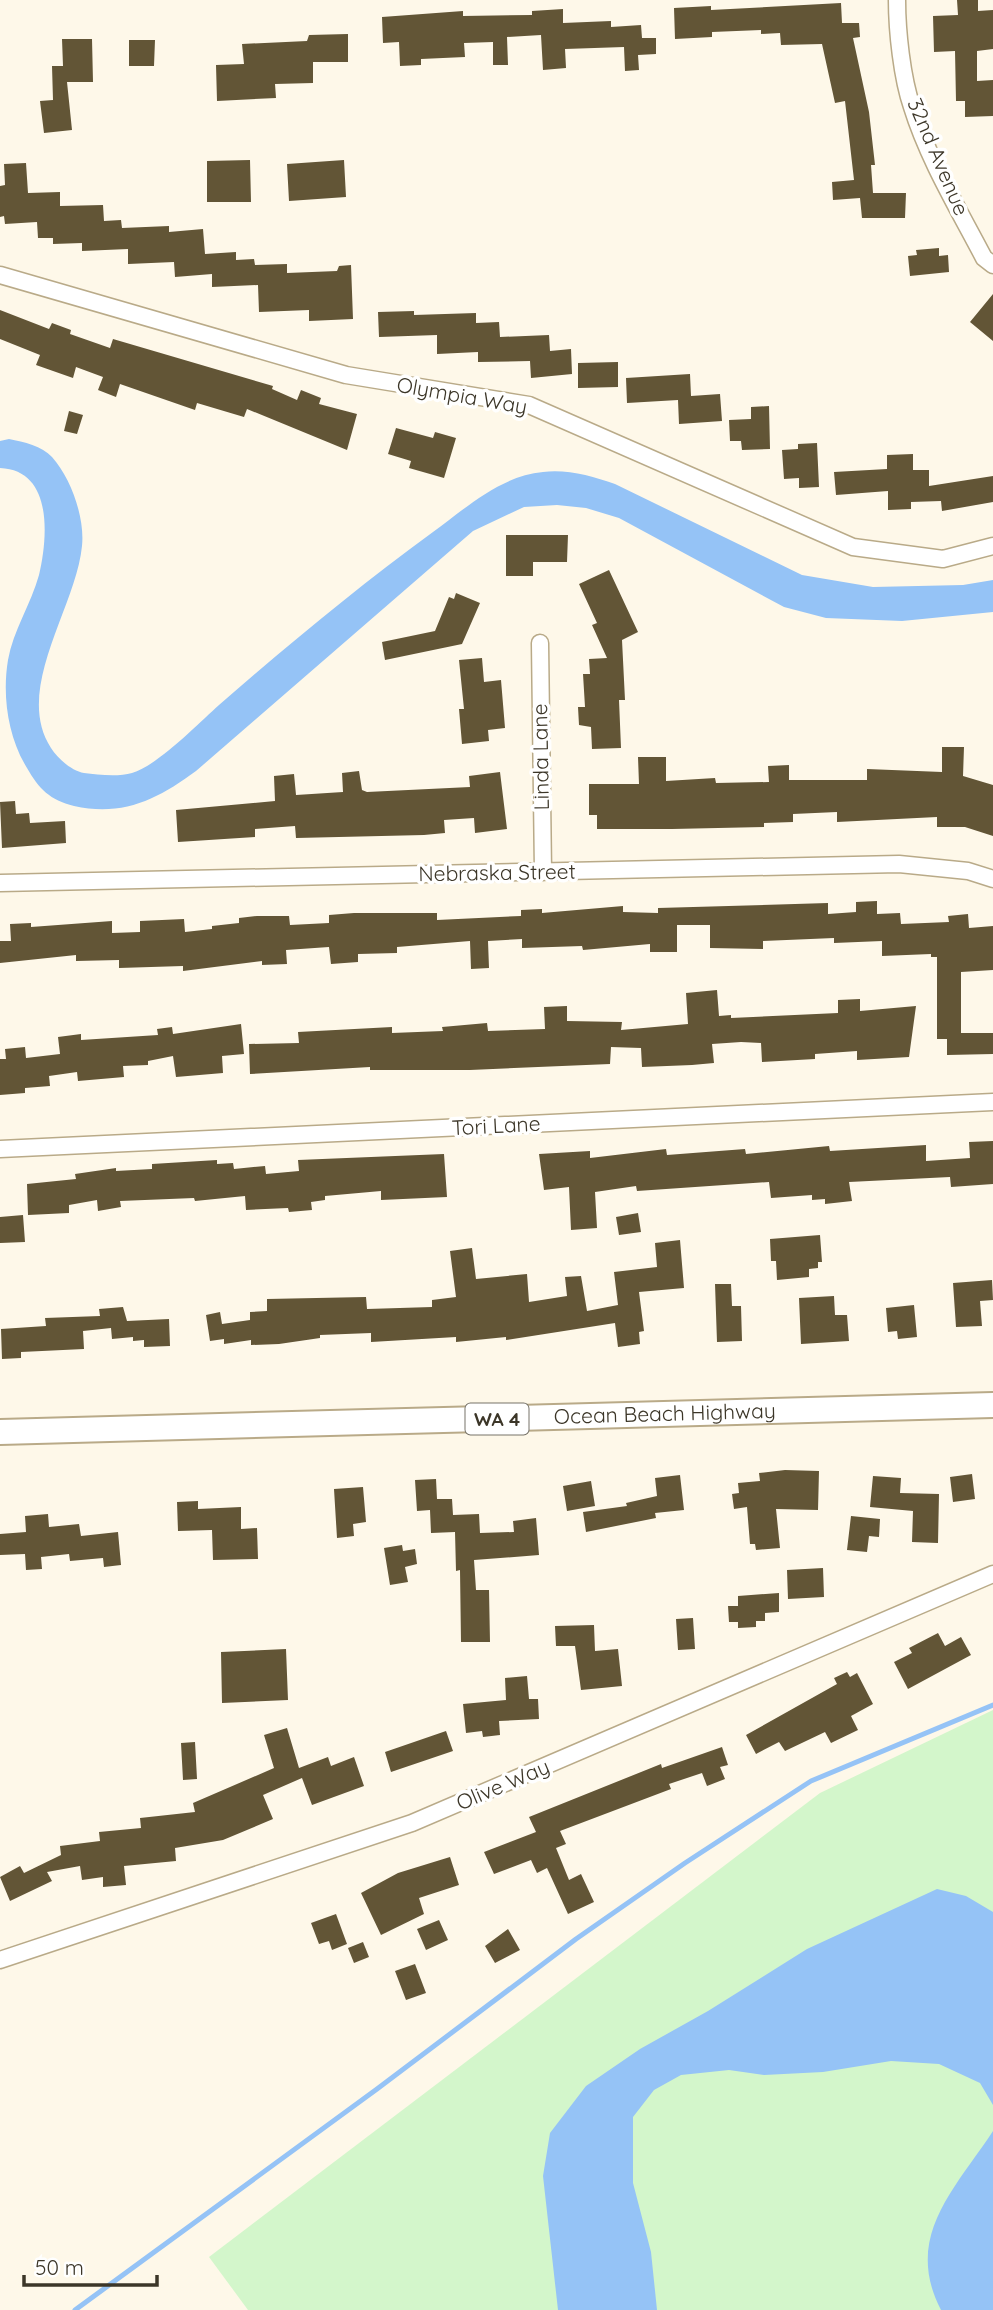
<svg xmlns="http://www.w3.org/2000/svg" width="993" height="2310" viewBox="0 0 993 2310" font-family="Quicksand,sans-serif">
<style>
.green{fill:#d3f6cb}
.water{fill:#95c3f6}
.lines{fill:none;stroke-linecap:round;stroke-linejoin:round}
.stream{stroke:#95c3f6;stroke-width:5}
.building{fill:#625536}
.street-casing{stroke:#b9aa88;stroke-width:19}
.primary-casing{stroke:#b9aa88;stroke-width:28}
.street{stroke:#fff;stroke-width:16}
.primary{stroke:#fff;stroke-width:24}
.labels{text-anchor:middle;stroke-width:7;stroke-linejoin:round;paint-order:stroke}
.shield{fill:#fff;stroke:#767268;stroke-width:2}
.shield-label{font-size:19px;font-weight:bold;fill:#3c3628}
.street-label{font-size:21px;fill:#3c3628;stroke:#fff}
</style>
<rect width="100%" height="100%" fill="#fef8e9"/>
<path class="green" d="M993 1710V2310H248L209 2257 820 1793Z"/>
<path class="water" d="M9 439C24 442 42 446 52 457 71 478 85 518 82 546 76 608 13 690 51 748 58 759 72 771 84 773 98 775 119 777 132 773 157 766 199 723 219 705 288 645 359 586 433 532 466 508 500 476 543 472 567 469 592 476 615 484L802 575 873 587 963 585 993 580V612L902 621 826 618 784 607 619 518 586 508 557 505 524 507 473 531 196 771C158 799 123 817 74 806 50 800 39 789 27 768 8 737 2 696 8 660 13 631 31 604 39 575 48 537 53 470 0 468V441Z
M937 1889 966 1896 993 1912V2105L980 2083 939 2064 891 2061 823 2072 764 2075 729 2070 681 2075 654 2090 633 2117V2183L651 2252 657 2310H558L543 2176 550 2133 586 2086 640 2049 708 2011 807 1949Z
M993 2131V2310H941C903 2237 955 2189 993 2131Z"/>
<g class="lines">
<path class="stream" d="M75 2310 377 2089 576 1939 685 1863 811 1781 993 1705"/>
</g>
<path class="building" d="M957 0H978V11L993 10V49L977 51V81L993 80V116L965 117V101H956L955 51 934 52 933 16 958 15Z
M841 3 842 23H859L860 37 853 38 869 112 875 165H871L873 193H906L905 218H862L860 198 833 200 832 182 854 180 845 101 835 103 822 44 781 45 780 33 761 34V30L712 32V37L675 39 674 8 711 6V10Z
M563 9V23L611 21V27L641 25 642 38H656V54L638 55 639 70 625 71 624 47 565 49 566 68 543 70 541 35 507 37 508 65H493V42L464 43 465 57 421 59V65L400 66 399 42 383 43 382 17 463 11V16L532 15V11Z
M348 34V62H313V83L275 84 276 98 217 101 216 65 244 64 242 44 307 41 309 35Z
M62 39H92L93 82H67L72 130 44 133 40 101 53 100 52 66H63Z
M129 40H155L154 66H129Z
M250 160 251 202H207V161Z
M344 160 346 197 289 201 287 164Z
M26 163 28 193 60 192V206L103 205 104 221 121 220 122 228 169 226V232L203 229 205 254 236 252V260L254 259 255 265 287 264V273L337 271 339 266 351 265 353 319 309 321V310L259 312 258 285 212 287V274L175 277 174 262 128 264V249L82 251V243L53 244V238H38L37 222 5 224 4 216 0 217V186L5 185 4 164Z
M939 248V256L948 255 949 272 910 276 908 256 917 255 916 250Z
M993 294V341L970 322Z
M0 310 49 329 52 323 71 330 70 334 110 348 113 339 273 386 272 389 297 400 301 390 321 398 319 404 357 414 347 450 247 409 244 417 197 403 195 410 120 384 116 397 98 390 103 377 76 367 73 378 36 365 40 355 0 339Z
M414 311V315L476 313V323L499 322 500 337 549 335 550 351 571 349 572 374 531 378 530 361 478 362V352L437 354V335L379 337 378 312Z
M618 362V387L578 388V363Z
M690 374 691 396 720 394 722 421 679 424 678 400 627 403 626 378Z
M769 406 770 449 742 450 741 441H730L729 420 751 419V407Z
M69 411 83 415 77 434 64 431Z
M396 428 433 438 435 432 456 438 444 478 409 468 411 461 388 454Z
M817 443 819 487 799 488V478L784 479 782 450 798 449V444Z
M913 454V470H929V486L993 476V502L942 511 941 501 911 502V509L888 510V491L836 495 834 472 887 469V455Z
M506 535H568L567 562H533V576H506Z
M609 570 638 632 622 640 625 700H619L621 748 592 749 591 727 579 725 578 707H585L583 674H590L589 659 607 658 592 625 597 623 579 584Z
M456 593 480 603 462 644 385 660 382 642 435 631 449 597 454 599Z
M482 658 484 682 501 680 505 728 488 730 489 741 462 744 459 709H464L459 660Z
M942 747H964L963 776 993 785V836L965 827H937V817L837 822V812L793 814V822L764 823V827L672 829H597V815H589V784H639L638 757H666V781L715 778 716 783 769 782 768 766 789 765V780H867V769L942 772Z
M359 771 362 790 367 792 470 787 469 776 500 772 507 829 475 833 474 818 444 820 445 833 424 835 296 838 295 826 255 829V837L178 842 176 810 275 801 274 776 294 774 296 795 343 792 342 773Z
M15 801 16 814 29 813 30 823 65 821 66 843 2 848 0 802Z
M877 901V914L900 913 901 924 949 922 948 916 968 914 969 928 993 926V970L961 972V1033H993V1054L947 1055V1039H937V957H931V954L882 956V941L834 943V938L763 941V949L710 948V925H677V952H650V944L583 950 582 946 522 948V939L488 941 489 968 471 969 470 941 397 947V953L358 954V962L331 964 329 947 286 950 287 964 262 965V961L183 971V966L119 968V960L76 961V955L0 963V941H11L10 924 31 923V927L112 921V933L140 932V921L184 919 185 932 212 929V926L239 923V918L257 916H289L290 925 329 923V915L354 913H437V920L521 916V910L542 909V913L623 906V912L658 913V908L828 903V914L856 912V902Z
M717 990 719 1016 731 1015V1018L838 1013V1000L860 999V1011L916 1006 909 1057 857 1060V1051L815 1054V1059L762 1062 761 1043 741 1042 712 1044 714 1063 692 1065 642 1067 641 1048 611 1047 610 1064 470 1070H370V1067L250 1074 249 1044 299 1043 298 1032 392 1027V1033L443 1031 442 1027 487 1023 488 1031 545 1029 544 1007 567 1006V1021L622 1022 621 1030 688 1024 686 993Z
M241 1024 244 1054 222 1056 223 1073 176 1077 173 1056 148 1061V1065L123 1066 124 1077 78 1081 77 1072 49 1076 50 1086 25 1088V1093L0 1095V1059H6L5 1049 25 1047 26 1058 60 1054 58 1037 81 1034V1040L158 1035 157 1029 172 1027 173 1034Z
M993 1141V1184L951 1187 950 1177 849 1182 852 1201 825 1204V1199L812 1200V1195L771 1198 769 1182 637 1191 636 1186 595 1192 597 1228 571 1230 569 1187 544 1190 539 1154 590 1151V1158L666 1149 667 1155 745 1149 746 1154 829 1146 830 1151 926 1145V1161L970 1158 969 1142Z
M444 1154 447 1197 381 1200V1191L325 1196V1200L311 1202 312 1210 289 1212 288 1208 246 1210 245 1196 195 1201 194 1198 120 1201 121 1207 98 1211 97 1200 69 1205V1213L28 1215 27 1184 76 1179 75 1174 116 1168V1171L152 1169V1164L217 1160V1164L233 1163 234 1169 265 1166 266 1174 299 1171 298 1160Z
M638 1213 641 1232 619 1235 616 1217Z
M23 1215 25 1242 0 1243V1217Z
M820 1235 822 1262H818V1268L809 1269V1277L777 1280 776 1261H771L770 1239Z
M680 1240 684 1288 639 1292 644 1331 639 1332 640 1344 618 1347 615 1323 506 1340V1337L456 1342V1337L371 1342V1333L320 1335V1338L279 1344 251 1345V1340L224 1344V1339L210 1341 206 1315 220 1312 222 1324 250 1320V1312L267 1311V1299L366 1297 367 1309 432 1307V1300L456 1297 450 1251 472 1248 476 1279 527 1274 529 1302 567 1296 565 1277 581 1276 587 1311 618 1305 614 1272 657 1267 655 1243Z
M992 1280 993 1300 980 1301 982 1326 956 1327 953 1283Z
M715 1284H731L732 1306H741L742 1341 717 1342Z
M834 1296 835 1315H847L849 1341 801 1344 799 1298Z
M914 1305 917 1337 898 1339 897 1331 888 1332 886 1308Z
M123 1307 127 1321 169 1319 170 1346 144 1347V1340L133 1341V1337L112 1339 111 1328 83 1331 84 1349 21 1352V1358L2 1359 1 1329 46 1326 45 1318 100 1316 99 1309Z
M785 1470 819 1471 818 1510 776 1509 780 1548 756 1550 755 1544H750L747 1507 734 1509 732 1494 739 1493 738 1483 760 1481 759 1473Z
M972 1474 975 1499 953 1502 950 1477Z
M680 1475 684 1510 655 1513 656 1518 586 1532 583 1512 627 1506 626 1503 657 1496 655 1478Z
M873 1476 901 1478 900 1493 939 1494 938 1543 912 1542 913 1511 870 1507Z
M436 1479 437 1499H452L453 1515 479 1514 480 1533 514 1532 513 1521 536 1518 539 1555 474 1560 476 1590H489L490 1642H461L460 1570 456 1571 455 1532 431 1533 430 1510 417 1511 415 1480Z
M591 1481 595 1506 567 1511 563 1486Z
M363 1487 366 1522 353 1524 354 1536 337 1538 334 1489Z
M198 1501V1509L241 1507V1529L257 1528 258 1559 213 1560 212 1530 178 1531 177 1502Z
M48 1514 49 1527 79 1524 81 1536 118 1532 121 1565 104 1567 103 1558 70 1561 69 1554 41 1557 42 1569 26 1570 25 1554 0 1555V1534L26 1532 25 1516Z
M851 1516 880 1519 879 1537 869 1536 867 1552 847 1550Z
M402 1545 403 1551 415 1549 417 1564 405 1567 408 1582 390 1585 384 1548Z
M823 1568 824 1597 788 1599 787 1570Z
M779 1593V1612L765 1613V1621H756V1627L738 1628V1622H729L728 1606H738V1596Z
M693 1618 695 1649 678 1650 676 1619Z
M594 1625 595 1651 618 1649 622 1686 581 1690 575 1646H556L555 1626Z
M938 1633 945 1646 961 1637 971 1655 908 1689 894 1662 912 1653 909 1648Z
M286 1649 288 1700 222 1703 221 1652Z
M847 1672 850 1677 857 1673 873 1704 851 1716 858 1730 831 1743 825 1732 785 1751 779 1742 756 1754 746 1735 837 1684 834 1678Z
M527 1676 529 1699H538L539 1719 499 1721 500 1735 483 1737 482 1731 466 1733 463 1704 506 1700 505 1678Z
M287 1728 299 1768 328 1757 331 1766 354 1757 364 1786 312 1805 302 1778 263 1795 273 1819 223 1840 175 1848 176 1861 124 1866 126 1885 103 1887V1877L82 1880 80 1866 47 1872 52 1881 10 1901 0 1877 20 1866 24 1873 61 1855 60 1846 100 1841 99 1832 141 1828 140 1818 195 1812 193 1803 274 1768 264 1735Z
M446 1731 453 1751 391 1772 385 1752Z
M195 1742 197 1779 183 1780 181 1743Z
M722 1747 728 1765 720 1767 725 1779 707 1786 702 1773 669 1784 671 1789 560 1831 566 1844 556 1848 569 1880 581 1874 594 1902 568 1914 547 1868 537 1873 531 1860 494 1874 484 1852 536 1832 529 1817 661 1764 662 1768Z
M450 1857 459 1885 419 1898 424 1914 381 1935 361 1893 398 1873Z
M336 1914 347 1944 332 1950 329 1941 319 1944 311 1923Z
M439 1920 448 1940 426 1950 417 1929Z
M508 1929 520 1950 495 1963 485 1946Z
M363 1942 369 1957 354 1963 348 1948Z
M415 1964 426 1993 406 2000 395 1971Z"/>
<g class="lines">
<g class="street-casing">
<path id="street" d="M897 0C897 31 902 78 912 107 928 159 959 210 984 258L993 265
M0 275 346 375 529 405 853 547 943 559 993 546
M540 643 543 872
M0 883 899 864 968 871 993 879
M0 1149 993 1102
M0 1960 412 1823 993 1574"/>
</g>
<g class="primary-casing">
<g id="primary">
<path id="s1" d="M0 1432 993 1405"/>
</g>
</g>
<use href="#street" class="street"/>
<use href="#primary" class="primary"/>
</g>
<g class="labels">
<rect class="shield" x="465.5" y="1403.5" width="63" height="31" rx="5"/>
<g class="shield-label">
<text x="497" y="1426">WA 4</text>
</g>
<g class="street-label">
<text transform="translate(938 157) rotate(67)" y="7">32nd Avenue</text>
<text transform="translate(462 396) rotate(10)" y="7">Olympia Way</text>
<text transform="translate(541 757) rotate(-91)" y="7">Linda Lane</text>
<text transform="translate(497 873) rotate(-1)" y="7">Nebraska Street</text>
<text transform="translate(496 1126) rotate(-3)" y="7">Tori Lane</text>
<text dy="7" stroke="none"><textPath href="#s1" startOffset="665">Ocean Beach Highway</textPath></text>
<text transform="translate(503 1785) rotate(-23)" y="7">Olive Way</text>
</g>
</g>
<path d="M24 2275v10h133v-10" fill="none" stroke="#3c3628" stroke-width="3.5"/>
<text x="35" y="2275" font-size="21" fill="#3c3628" stroke="#ffffff" stroke-width="5" paint-order="stroke">50 m</text>
</svg>
